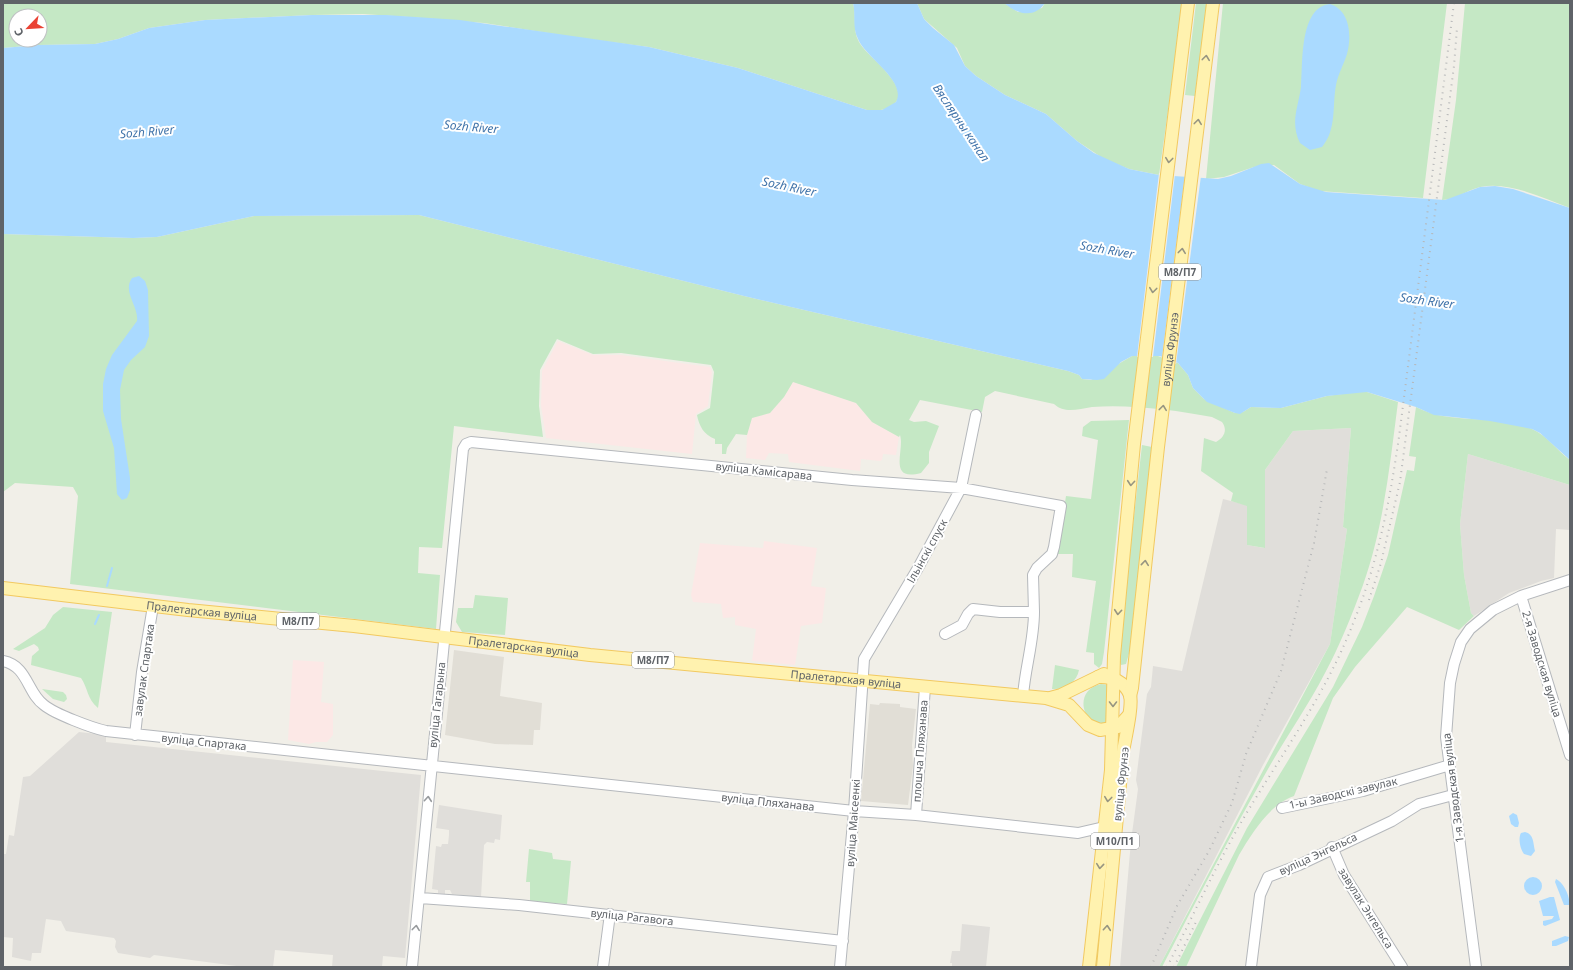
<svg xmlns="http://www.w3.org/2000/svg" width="1573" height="970" viewBox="0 0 1573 970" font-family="'Noto Sans',sans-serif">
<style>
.industrial{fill:#e0deda}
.education{fill:#e1ded6}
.medical{fill:#fce8e6}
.green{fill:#c5e8c5;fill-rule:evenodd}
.water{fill:#aadaff}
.pier{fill:#f1efe8}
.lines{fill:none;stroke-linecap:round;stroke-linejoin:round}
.stream{stroke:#aadaff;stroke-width:2}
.minor-casing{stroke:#b5b8bc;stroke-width:12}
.major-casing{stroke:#f2c960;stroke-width:14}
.minor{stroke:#fff;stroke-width:10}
.major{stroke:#fff2af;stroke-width:12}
.rail{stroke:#b6b7b8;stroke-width:2;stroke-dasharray:1 5;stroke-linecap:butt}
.oneway{stroke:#979581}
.oneway2{stroke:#979a9d}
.labels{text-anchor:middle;stroke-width:4;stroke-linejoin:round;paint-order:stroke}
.shield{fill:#fff;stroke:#8f9295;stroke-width:1}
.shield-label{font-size:10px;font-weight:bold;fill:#5f6368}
.street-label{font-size:11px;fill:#5f6368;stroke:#fff}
.water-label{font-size:12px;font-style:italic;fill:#4174aa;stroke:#fff}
</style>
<rect width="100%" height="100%" fill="#f1efe8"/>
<path class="industrial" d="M1351 428 1343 527 1347 529 1330 644 1263 765 1159 967H1120L1131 841 1138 789 1136 780 1147 694 1151 687 1153 666 1182 671 1223 499 1247 505V545L1264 548 1265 470 1293 431Z
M1468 454 1570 485V530L1556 529 1554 578 1541 581 1509 593 1474 616 1471 613 1464 575 1460 524Z
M79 732 106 735V742L421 775 405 958 383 956 382 967H332L333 955 275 950 273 967H244L154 955 150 958 118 953 115 947 116 941 114 938 66 931 61 921 46 919 41 953H32L31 961 12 957 13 938 3 937V854H6L9 835 14 836 23 777 30 776Z
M439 805 502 815 500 840 495 839 494 843 487 842 484 845 481 897 452 894 450 890H445V894L438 893V890L432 889 436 846 441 847 442 844H448L449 835V830L436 828Z
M962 924 990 927 986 967H952V963H950L952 951H960Z"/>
<path class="education" d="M454 650 504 657 500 696 542 703 540 730H534L533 745 495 744 445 735Z
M880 703 900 704V707L916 709 912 745 913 766 908 805 861 801 870 704 879 705Z"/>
<path class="medical" d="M558 341 593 355H621L710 367 712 372 708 406 696 414 692 454 546 438 541 405 542 371Z
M793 382 856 403 872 422 899 437 896 455 883 454 882 460 880 461 861 459 860 471 789 462 788 454 769 453 765 460 746 458 747 435 752 418 770 413 784 397Z
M764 541 817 548 811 586 826 588 822 623 801 626 795 665 752 661 756 629 735 625V617L723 618 721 604 693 602 691 595 700 543 763 548Z
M293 660 324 662 321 702 333 704V735L327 742H316L309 744 288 740Z"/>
<path class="green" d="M3 3H853C857 17 852 29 859 42 867 57 909 84 896 102 889 111 877 111 867 110L738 68 649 47 580 38 484 23 409 17 363 14 312 15 205 20 149 28 118 39 95 44 38 45 3 48ZM16 16H40V40H16Z
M917 3H1004L1018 12 1042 8 1045 3H1183L1159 175 1129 169 1104 159 1077 141 1046 114 1005 95 976 76 965 66 957 48 924 19Z
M1196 3H1207L1195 96 1185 95Z
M1223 3H1447L1423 198 1319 191 1300 184 1274 165 1254 167 1224 177 1206 179Z
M1465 3H1570V208C1542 198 1510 181 1480 187 1467 190 1455 200 1442 200L1456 100Z
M419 215 744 296 1068 371 1079 375 1082 379 1091 380 1132 356 1155 355 1178 363 1188 375 1193 388 1204 399 1235 413 1243 412 1251 407 1281 408 1327 396 1357 392H1367L1398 402C1390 463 1384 526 1363 585 1352 615 1340 645 1325 673 1308 706 1286 737 1268 769 1231 834 1196 901 1162 967H1159L1330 644 1347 529 1343 527 1351 428 1293 431 1265 470V548L1247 545V506L1231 501 1233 493 1201 471 1204 438 1216 442C1224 438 1228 430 1222 422L1212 417C1175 410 1129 404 1092 407 1078 409 1065 414 1054 404L995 391 985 397 982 412 920 400 909 420 914 422 926 421 939 426 929 452V463L921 473C887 482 905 450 900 435L899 437 872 422 856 403 793 382 784 397 770 413 752 418 747 435 736 434 727 448 726 454H722V444H715V439C704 435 699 426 697 415L710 408 714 372 711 365 621 353 593 354 557 339 540 370 539 406 543 437 454 426 442 548 419 547 418 573 440 575 436 629 70 584 78 496 73 487 15 483 3 492V234L133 238 157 237 254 216Z
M1416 407C1452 426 1497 413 1532 429 1548 436 1557 451 1570 460V485L1468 454 1460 524 1464 575 1471 613 1474 616 1459 630 1407 607 1355 667 1333 698 1294 796C1270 804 1252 833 1239 855L1186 967H1176L1247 828 1333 687 1362 627 1374 596 1388 555 1407 470 1414 471 1416 457 1409 456Z
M1129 420 1104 652 1102 664 1099 668 1094 664V653L1086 652 1096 581 1072 577 1073 554H1057L1066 496 1091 499 1098 440 1082 436 1083 427 1091 421Z
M1142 445 1152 447 1130 650 1126 664 1121 665 1118 659Z
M475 595 508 598 505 635 462 632 456 622 458 608H473Z
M63 607 112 612 98 708C87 699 88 688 81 678L31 665 32 656 39 650 38 647 34 644 19 651 13 649 45 628 53 615Z
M1055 665 1079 670C1077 682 1065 690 1052 689Z
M1101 684 1109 685V723C1082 730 1072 690 1101 684Z
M42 689 63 692 66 695 67 699 64 702 53 699Z
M1123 726 1097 967H1095L1117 749V731Z
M529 849 552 853 553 859 571 861 567 904 530 902V882H526Z"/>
<path class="water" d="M853 3H917L924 19 933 28 954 45 965 66 976 76 1005 95 1046 114 1077 141 1094 153 1129 169 1159 175 1218 179 1231 176 1261 164 1269 163 1300 184 1326 192 1445 200 1480 187 1495 186 1513 189 1570 208V460L1540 433 1532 429 1490 421 1434 415 1416 407 1367 392 1327 396 1281 408 1251 407 1240 414 1235 413 1207 402 1193 388 1188 375 1178 363 1160 356H1132L1121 362 1104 379 1097 380 1082 379 1079 375 1068 371 744 296 419 215 254 216 157 237 133 238 3 234V48L38 45 95 44 118 39 149 28 205 20 312 15H386L460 20 649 47 738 68 867 110H882L896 102C907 81 866 58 858 39 852 27 856 15 853 3Z
M1004 3H1045C1034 19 1017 14 1004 3Z
M1330 4C1350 10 1352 36 1347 54 1344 64 1338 74 1336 85 1332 106 1337 129 1322 147L1310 150 1300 143C1290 123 1298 108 1301 87 1303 64 1299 7 1330 4Z
M139 276 145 281 148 290 149 336 145 347 131 360 124 370 120 390 121 419 130 478V490L127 498 122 500 117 494 114 448 103 411V384L106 369 112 355 137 321C139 306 122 292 132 278Z
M1513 813 1517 815 1519 823 1518 827H1515L1511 824 1509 816Z
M1525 832C1534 834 1533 843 1535 851L1531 856 1524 854C1520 849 1518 838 1521 833Z
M1524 886a9 9 0 1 1 18 0a9 9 0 1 1-18 0Z
M1556 879C1563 882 1571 897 1569 905H1564L1555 882Z
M1550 897H1554L1560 920 1545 926 1543 925V921L1552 919 1554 916H1543L1539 901Z
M1565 936 1569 937 1568 941 1556 946H1552V941Z"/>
<path class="pier" d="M1159 173 1175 174 1153 357H1137Z
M1185 175 1201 176 1176 364 1162 358Z"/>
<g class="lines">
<path class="stream" d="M107 586 112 568
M95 624 99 615"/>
<g class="minor-casing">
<path id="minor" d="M1521 596 1570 755
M3 661C28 666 27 693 44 705 55 714 92 728 106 731L854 811 916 815 1078 833 1104 827
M1023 696C1025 668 1034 641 1034 612
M135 735 142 672 153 606
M1282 808 1363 791 1450 765
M916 815 925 687
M1332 847 1344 875 1402 967
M420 898 519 905 843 941
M412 967 463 449 466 444 471 442 852 480 961 488 1061 506 1054 547 1052 554 1037 568 1033 575 1034 612H1000L973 609 968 614 962 625 945 634
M603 967 610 914
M840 967 854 811 864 659 918 568 961 488 976 415
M1251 967 1260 895 1268 877 1299 865 1392 821 1419 804 1453 795
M1476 967 1446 737 1450 683 1454 664 1461 642 1470 629 1493 610 1521 596 1570 580"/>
</g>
<g class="major-casing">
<g id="major">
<path id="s1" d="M3 588 188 610 354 626 590 655 1046 698 1069 705 1088 725 1100 730 1118 727 1129 715"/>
<path d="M1098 677C1112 676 1125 682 1130 695 1133 706 1125 739 1123 752 1116 824 1110 895 1103 967"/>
<path id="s2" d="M1130 696 1132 688 1158 447 1213 3"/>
<path d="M1050 698 1061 695 1104 674"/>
<path d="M1089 967 1111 770 1114 656 1134 444 1188 3"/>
</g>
</g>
<use href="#minor" class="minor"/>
<use href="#major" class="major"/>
<path class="rail" d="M1369 600 1381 563 1400 482 1454 66 1457 28
M1151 967 1177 906 1209 851 1232 803 1246 754 1281 671 1314 543 1327 469
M1167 967C1193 916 1217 863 1246 814 1284 751 1328 690 1354 621 1378 562 1390 500 1399 437L1454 3
M1174 967 1197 920"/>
</g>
<defs><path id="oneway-chevron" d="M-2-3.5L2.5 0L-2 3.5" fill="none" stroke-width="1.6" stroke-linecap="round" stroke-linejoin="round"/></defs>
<g class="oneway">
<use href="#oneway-chevron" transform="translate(1206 58) rotate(-83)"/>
<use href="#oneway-chevron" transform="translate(1198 122) rotate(-83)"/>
<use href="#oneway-chevron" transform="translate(1169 160) rotate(97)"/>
<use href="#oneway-chevron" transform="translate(1182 251) rotate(-83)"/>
<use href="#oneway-chevron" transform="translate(1153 290) rotate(97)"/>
<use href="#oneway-chevron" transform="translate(1163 408) rotate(-83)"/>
<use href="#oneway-chevron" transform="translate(1131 483) rotate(95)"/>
<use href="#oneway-chevron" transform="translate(1145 563) rotate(-84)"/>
<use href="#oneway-chevron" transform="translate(1118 612) rotate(95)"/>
<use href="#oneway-chevron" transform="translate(1113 704) rotate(90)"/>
<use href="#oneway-chevron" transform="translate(1108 799) rotate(97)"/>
<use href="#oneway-chevron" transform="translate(1100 866) rotate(96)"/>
<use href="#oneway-chevron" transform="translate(1107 928) rotate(-85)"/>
</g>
<g class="oneway2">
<use href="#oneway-chevron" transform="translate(428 799) rotate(-85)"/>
<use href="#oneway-chevron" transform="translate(416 928) rotate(-83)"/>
</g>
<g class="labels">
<g class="shield">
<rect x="1159" y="264" width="42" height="16" rx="3"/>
<rect x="277" y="613" width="42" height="16" rx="3"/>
<rect x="632" y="652" width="42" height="16" rx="3"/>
<rect x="1091" y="833" width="48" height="16" rx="3"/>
</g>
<g class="shield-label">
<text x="1180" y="276">М8/П7</text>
<text x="298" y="625">М8/П7</text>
<text x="653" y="664">М8/П7</text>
<text x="1115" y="845">М10/П1</text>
</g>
<g class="street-label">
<text dy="4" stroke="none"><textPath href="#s2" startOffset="349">вуліца Фрунзэ</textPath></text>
<text transform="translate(764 471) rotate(6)" y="4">вуліца Камісарава</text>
<text transform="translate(927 551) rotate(-61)" y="4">Ільінскі спуск</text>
<text dy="4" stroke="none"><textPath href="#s1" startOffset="200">Пралетарская вуліца</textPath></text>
<text dy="4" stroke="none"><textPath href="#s1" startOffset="524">Пралетарская вуліца</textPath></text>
<text transform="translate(1542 664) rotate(73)" y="4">2-я Заводская вуліца</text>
<text transform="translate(144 670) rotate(-82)" y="4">завулак Спартака</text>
<text dy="4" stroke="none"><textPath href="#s1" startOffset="848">Пралетарская вуліца</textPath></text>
<text transform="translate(437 705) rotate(-84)" y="4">вуліца Гагарына</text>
<text transform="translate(204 742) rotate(6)" y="4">вуліца Спартака</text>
<text transform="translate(920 751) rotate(-86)" y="4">плошча Пляханава</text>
<text transform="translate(1121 784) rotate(-84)" y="4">вуліца Фрунзэ</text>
<text transform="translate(1453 788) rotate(-97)" y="4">1-я Заводская вуліца</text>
<text transform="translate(1343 793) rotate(-13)" y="4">1-ы Заводскі завулак</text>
<text transform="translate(768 802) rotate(6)" y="4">вуліца Пляханава</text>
<text transform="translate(853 823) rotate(-86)" y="4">вуліца Маісеенкі</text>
<text transform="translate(1318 854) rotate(-25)" y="4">вуліца Энгельса</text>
<text transform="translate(1366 908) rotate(58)" y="4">завулак Энгельса</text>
<text transform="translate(632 917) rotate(6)" y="4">вуліца Рагавога</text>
</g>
<g class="water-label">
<text transform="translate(961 123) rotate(56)" y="4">Вяслярны канал</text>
<text transform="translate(471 127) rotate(5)" y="4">Sozh River</text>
<text transform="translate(147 132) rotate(-5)" y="4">Sozh River</text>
<text transform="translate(789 187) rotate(12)" y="4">Sozh River</text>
<text transform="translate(1107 250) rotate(10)" y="4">Sozh River</text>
<text transform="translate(1427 301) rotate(8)" y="4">Sozh River</text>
</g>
</g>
<rect width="1573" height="970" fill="none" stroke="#5f6368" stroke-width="8"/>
<g transform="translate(28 28) rotate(245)"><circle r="19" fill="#ffffff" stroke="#bfc1c3"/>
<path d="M0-3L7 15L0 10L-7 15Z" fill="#ea4335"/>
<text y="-6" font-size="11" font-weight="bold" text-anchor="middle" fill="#5f6368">С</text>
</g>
</svg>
